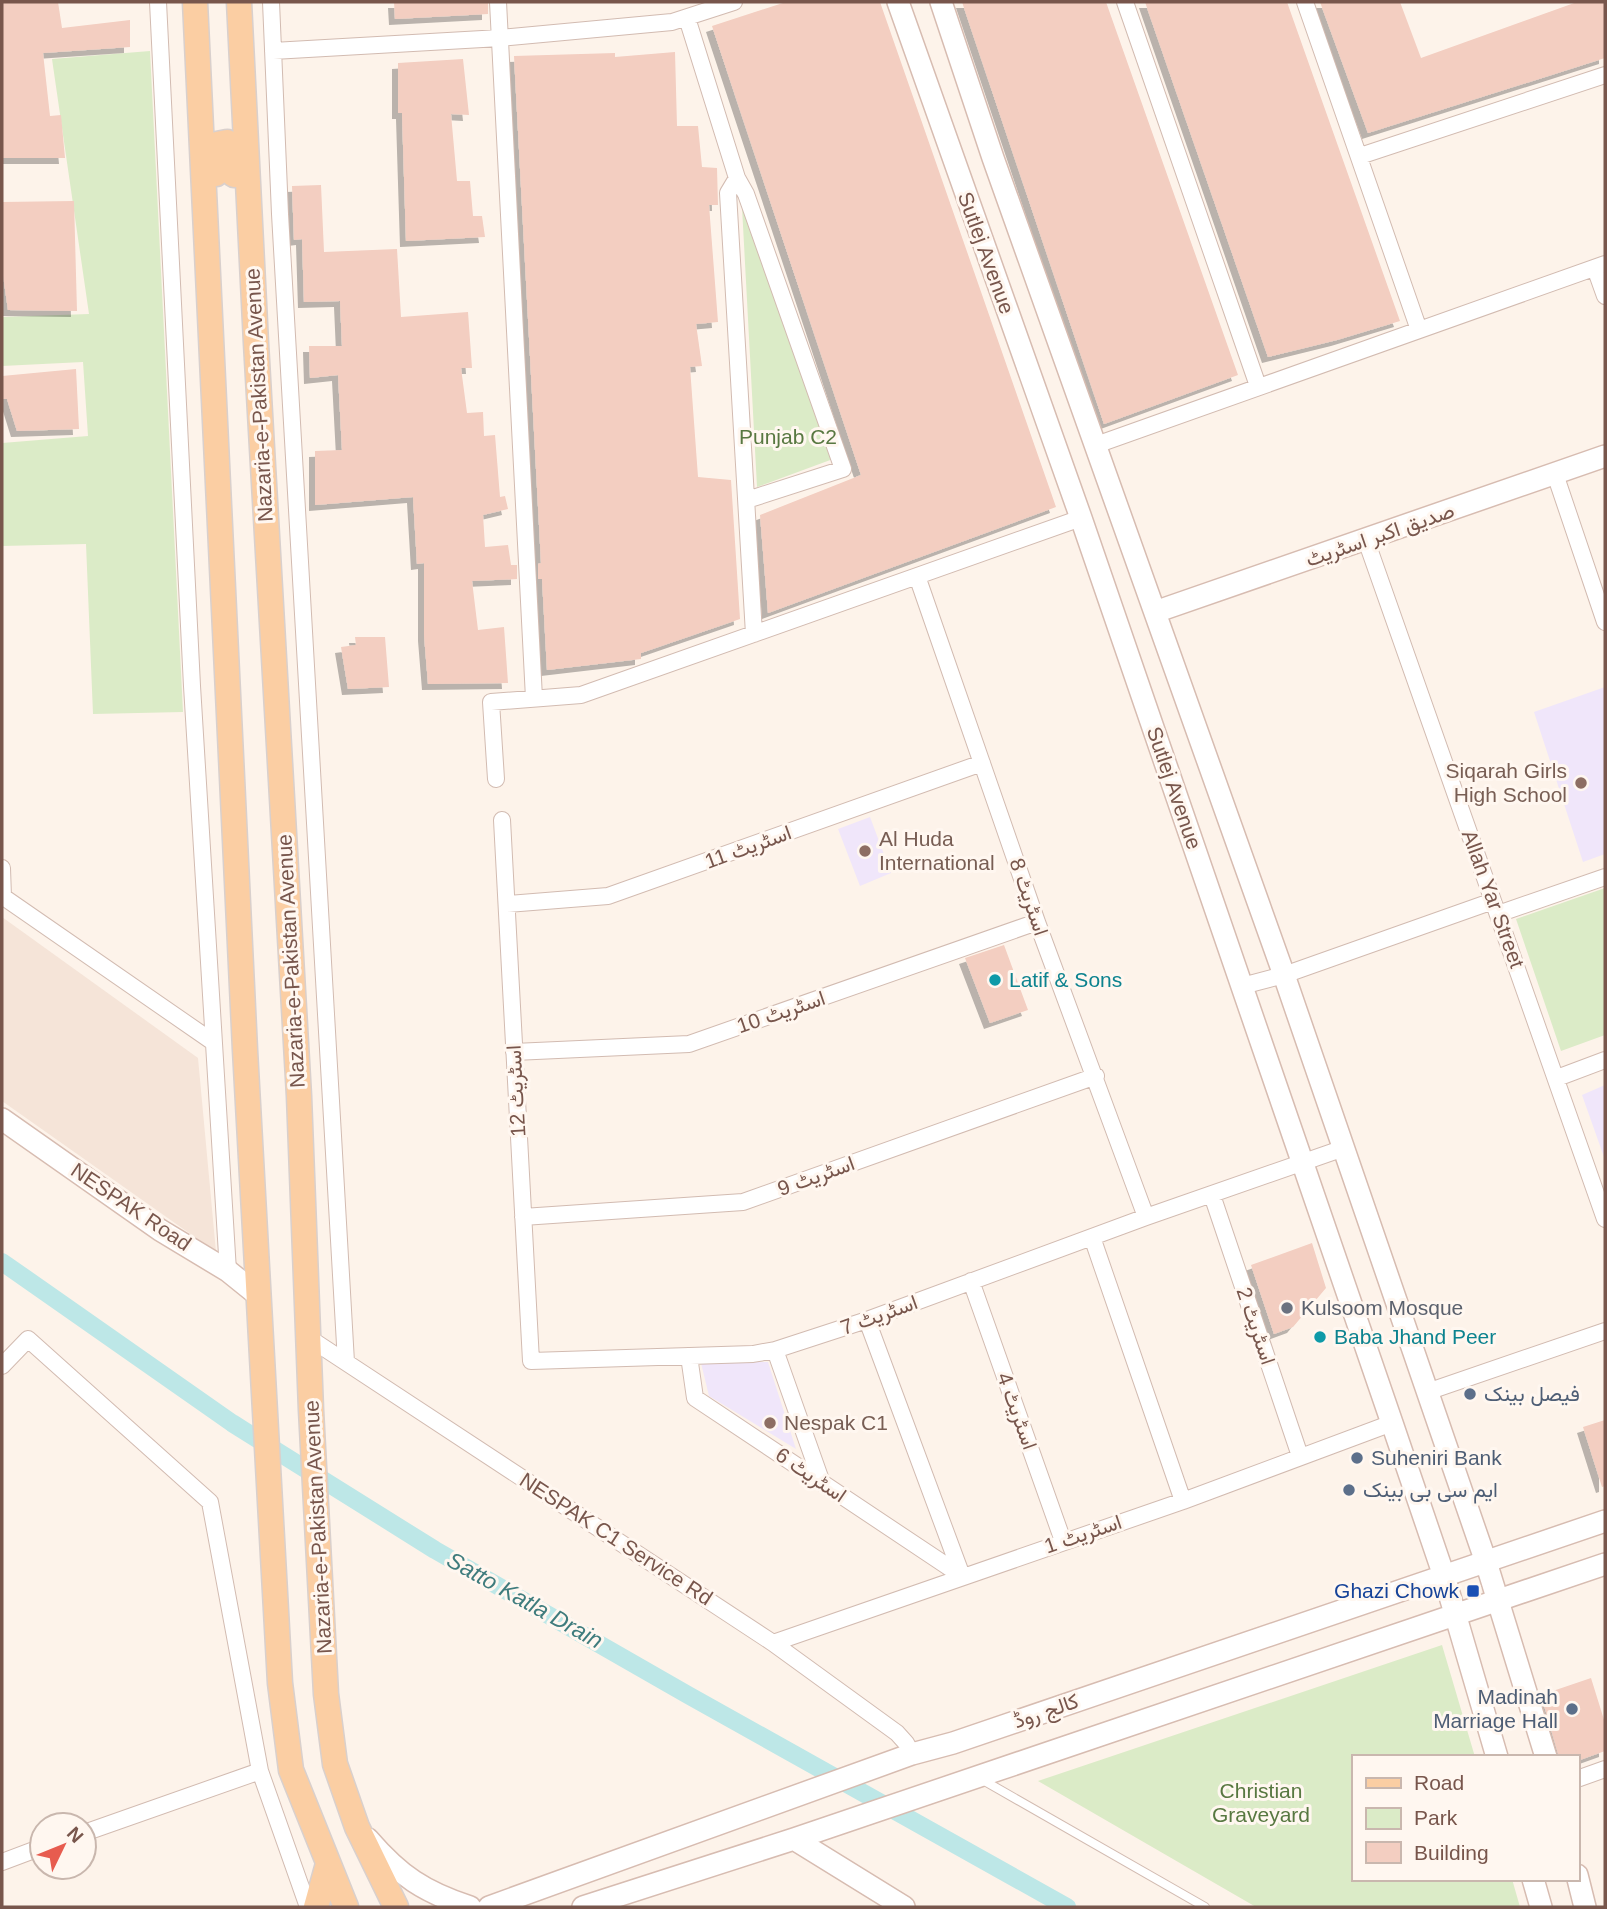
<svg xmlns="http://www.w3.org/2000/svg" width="1607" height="1909" viewBox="0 0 1607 1909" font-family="Arial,Vazirmatn,sans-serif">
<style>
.residential{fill:#f5e4d8}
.education{fill:#f0e6fa}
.green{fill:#dbebc7}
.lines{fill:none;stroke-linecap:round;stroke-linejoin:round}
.canal{stroke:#bde7e7;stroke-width:18}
.building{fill:#f3cec1;filter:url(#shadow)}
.lane-casing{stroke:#d2bbb1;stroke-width:10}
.street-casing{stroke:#d2bbb1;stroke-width:18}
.secondary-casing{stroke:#d7bcb1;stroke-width:24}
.primary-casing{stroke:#d9d0cd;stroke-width:27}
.lane{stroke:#fff;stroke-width:8}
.street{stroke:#fff;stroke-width:16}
.secondary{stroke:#fff;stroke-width:21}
.primary{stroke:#fbcea3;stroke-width:24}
.education-dot{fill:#8d6e63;stroke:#fff7f0;stroke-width:2.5}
.culture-dot{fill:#0f9aa8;stroke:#fff7f0;stroke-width:2.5}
.worship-dot{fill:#6b7280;stroke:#fff7f0;stroke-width:2.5}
.service-dot{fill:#5c6f8a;stroke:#fff7f0;stroke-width:2.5}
.transit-dot{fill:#1a4fb4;stroke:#fff7f0;stroke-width:2.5}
.labels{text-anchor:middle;stroke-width:6;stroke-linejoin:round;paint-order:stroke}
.street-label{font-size:21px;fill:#78564c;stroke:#fff7f0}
.park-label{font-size:21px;fill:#587841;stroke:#fff7f0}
.education-label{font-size:21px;fill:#785e54;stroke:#fff7f0;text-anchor:start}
.culture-label{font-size:21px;fill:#0d838f;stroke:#fff7f0;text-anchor:start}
.worship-label{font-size:21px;fill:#5b616d;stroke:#fff7f0;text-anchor:start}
.service-label{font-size:21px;fill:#4e5e75;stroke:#fff7f0;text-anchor:start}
.transit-label{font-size:21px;fill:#164399;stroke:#fff7f0;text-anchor:end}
.water-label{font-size:23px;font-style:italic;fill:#3f7c7d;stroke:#fff7f0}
</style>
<defs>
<filter id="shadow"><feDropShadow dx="-6" dy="6" stdDeviation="0" flood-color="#0004"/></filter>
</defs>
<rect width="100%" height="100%" fill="#fdf3ea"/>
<path class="residential" d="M2 917 198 1058 216 1252 2 1101Z"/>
<path class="education" d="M1605 687V854L1583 862 1534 712Z
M870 817 891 873 860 886 838 829Z
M1605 1085V1157H1604L1582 1095Z
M768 1362 796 1449 709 1396 701 1363Z"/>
<path class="green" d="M150 51 183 712 93 714 86 544 2 546V443L88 436 83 362 2 366V317L89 314 52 59Z
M742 207 833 459 757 487Z
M1605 888V1035L1561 1051 1516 919Z
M1442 1645 1475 1757H1353V1879H1512L1520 1907H1256L1038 1781Z"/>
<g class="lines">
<path class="canal" d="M2 1262 232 1423 435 1550 688 1695 1067 1907"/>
</g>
<path class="building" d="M2 2H58L62 28 130 20V47L43 53 50 116 61 115 65 158H2Z
M394 2H488V14L395 19Z
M786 2H880L1056 507 768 613 760 515 861 475 712 26Z
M962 2H1106L1238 375 1104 424Z
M1145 2H1287L1400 321 1337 340 1268 357Z
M1320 2H1400L1421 58 1577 2H1605V58L1368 133Z
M675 52 677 126H698L702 167 717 168 718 205H709L718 322 696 324 702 366 690 367 698 477 731 480 740 619 641 653V659L547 670 542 579H538V564L541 563 514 56 615 53V57Z
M463 59 469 115 451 114 457 181H470L473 216H482L485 237 406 241 402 113H398V63Z
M321 185 324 252 397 249 401 317 468 312 472 368H461L467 413 483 412 484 436 495 435 500 497 505 496 508 509 483 515 485 547 508 545 511 565H517V579L472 581 478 630 504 627 508 683 428 684 424 635V563L417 564 413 497 315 505V451L342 450 338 375 310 378 309 346H342L340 301 304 302 302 239 294 240 292 186Z
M74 201 77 311 8 310 2 268V202Z
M76 369 79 429 17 431 7 399H2V376Z
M355 637H385L389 687 348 689 341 647 356 645Z
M1004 945 1028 1010 990 1023 965 958Z
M1312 1243 1326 1288 1293 1327 1274 1334 1251 1265Z
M1605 1420V1486L1602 1487 1583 1427Z
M1591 1678 1605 1723V1751L1577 1761V1757H1559L1541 1695Z"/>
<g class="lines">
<g class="lane-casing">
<path id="lane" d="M981 1779 1205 1907"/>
</g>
<g class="street-casing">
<path id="street" d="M158 2 192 686 228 1271
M271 2 280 214 346 1362
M498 2 534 698
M1125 2 1258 386
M1305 2 1419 330
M687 18 737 178 728 193 754 634
M273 51 500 38 672 22 734 2
M1360 156 1605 75
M737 178 746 194 843 469 747 500
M1595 268 1605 296
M1096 445 1605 264
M1555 474 1605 622
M1366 540 1605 1219
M917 576 1037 922 1146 1217
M496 779 491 702 581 695 1081 518
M502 820 531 1361 753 1354 775 1350 867 1320 1146 1217 1344 1148
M2 868 3 897
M2 896 213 1042
M507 904 608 896 982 763
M1498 914 1605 877
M1242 986 1284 975 1493 901
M514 1052 689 1044 1037 922
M1557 1078 1605 1060
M1212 1195 1300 1456
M523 1217 743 1202 1096 1076
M1092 1237 1183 1501
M971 1281 1063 1541
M867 1320 962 1576
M309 1338 773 1643 897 1733 906 1743 912 1754
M775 1350 822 1483
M689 1356 695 1398 962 1576
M2 1366 28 1339 210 1502 260 1771 308 1907
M1427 1392 1605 1331
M773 1643 1183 1501 1392 1423
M1577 1779 1605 1769
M84 1833 260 1771
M2 1862 42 1847"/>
</g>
<g class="secondary-casing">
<path id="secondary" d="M898 2 1081 518 1392 1423 1444 1576 1497 1757
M941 2 993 158 1284 975 1486 1562 1546 1757
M1155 612 1605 456
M2 1119 160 1230 228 1271 259 1296
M368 1839C400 1876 424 1892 470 1907
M794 1839 904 1907
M1577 1875 1585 1907
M1533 1879 1541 1907
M489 1907 912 1754 953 1743 1605 1521
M583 1907 794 1839 1605 1564"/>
</g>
<g class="primary-casing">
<path id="primary" d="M195 2 245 1050 280 1683 291 1770 346 1907
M239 2 256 343 299 1096 311 1410 326 1694 335 1764 357 1827 396 1907
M216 174 215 150 217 144 227 142 231 147 234 175
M316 1907 328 1864"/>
</g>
<use href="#lane" class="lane"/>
<use href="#street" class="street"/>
<use href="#secondary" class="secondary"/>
<use href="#primary" class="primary"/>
</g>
<g class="education-dot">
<circle cx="1581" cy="783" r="7"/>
<circle cx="865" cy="851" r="7"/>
<circle cx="770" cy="1423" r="7"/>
</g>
<g class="culture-dot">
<circle cx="995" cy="980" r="7"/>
<circle cx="1320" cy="1337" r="7"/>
</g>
<circle class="worship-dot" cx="1287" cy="1308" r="7"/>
<g class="service-dot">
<circle cx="1470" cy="1394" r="7"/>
<circle cx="1357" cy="1458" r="7"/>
<circle cx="1349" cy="1490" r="7"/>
<circle cx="1572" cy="1709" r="7"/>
</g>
<rect class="transit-dot" x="1466" y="1584" width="14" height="14" rx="3.5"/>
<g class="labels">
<g class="street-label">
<text transform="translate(986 253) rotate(70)" y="7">Sutlej Avenue</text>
<text transform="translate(259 395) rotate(-93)" y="7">Nazaria-e-Pakistan Avenue</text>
<text transform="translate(1380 535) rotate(-19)" y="7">صدیق اکبر اسٹریٹ</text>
<text transform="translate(1174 788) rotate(71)" y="7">Sutlej Avenue</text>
<text transform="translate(748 847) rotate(-20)" y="7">اسٹریٹ 11</text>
<text transform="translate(1029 897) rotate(71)" y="7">اسٹریٹ 8</text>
<text transform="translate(1493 899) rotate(70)" y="7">Allah Yar Street</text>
<text transform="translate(291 961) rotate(-93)" y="7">Nazaria-e-Pakistan Avenue</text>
<text transform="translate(781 1012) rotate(-19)" y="7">اسٹریٹ 10</text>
<text transform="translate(516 1091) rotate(-93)" y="7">اسٹریٹ 12</text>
<text transform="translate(816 1176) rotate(-20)" y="7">اسٹریٹ 9</text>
<text transform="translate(131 1207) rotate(34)" y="7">NESPAK Road</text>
<text transform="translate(879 1315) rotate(-20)" y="7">اسٹریٹ 7</text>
<text transform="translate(1256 1326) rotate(71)" y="7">اسٹریٹ 2</text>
<text transform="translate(1017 1411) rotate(70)" y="7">اسٹریٹ 4</text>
<text transform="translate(811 1475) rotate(34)" y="7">اسٹریٹ 6</text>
<text transform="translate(318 1527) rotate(-93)" y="7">Nazaria-e-Pakistan Avenue</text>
<text transform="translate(1083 1534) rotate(-19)" y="7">اسٹریٹ 1</text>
<text transform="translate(616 1539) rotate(33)" y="7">NESPAK C1 Service Rd</text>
<text transform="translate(1046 1711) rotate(-19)" y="7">کالج روڈ</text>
</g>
<g class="park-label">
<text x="788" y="444">Punjab C2</text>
<text x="1261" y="1798">Christian<tspan x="1261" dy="24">Graveyard</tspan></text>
</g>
<g class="education-label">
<text x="1567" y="778" text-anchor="end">Siqarah Girls<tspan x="1567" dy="24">High School</tspan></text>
<text x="879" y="846">Al Huda<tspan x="879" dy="24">International</tspan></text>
<text x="784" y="1430">Nespak C1</text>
</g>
<g class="culture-label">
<text x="1009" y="987">Latif &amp; Sons</text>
<text x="1334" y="1344">Baba Jhand Peer</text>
</g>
<g class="worship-label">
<text x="1301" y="1315">Kulsoom Mosque</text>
</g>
<g class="service-label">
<text x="1484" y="1401">فیصل بینک</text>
<text x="1371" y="1465">Suheniri Bank</text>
<text x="1363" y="1497">ایم سی بی بینک</text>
<text x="1558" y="1704" text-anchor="end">Madinah<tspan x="1558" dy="24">Marriage Hall</tspan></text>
</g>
<g class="transit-label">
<text x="1459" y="1598">Ghazi Chowk</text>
</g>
<g class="water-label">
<text transform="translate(525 1600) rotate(29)" y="8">Satto Katla Drain</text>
</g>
</g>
<rect width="1607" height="1909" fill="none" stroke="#78564c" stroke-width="7"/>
<rect x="1352" y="1755" width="228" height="126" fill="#fff7f0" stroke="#c9b7ae" stroke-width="2"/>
<rect x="1366" y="1778" width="35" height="10" fill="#fbcea3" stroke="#c9b7ae" stroke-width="2"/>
<text x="1414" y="1790" font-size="21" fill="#78564c">Road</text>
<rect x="1366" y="1808" width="35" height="21" fill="#dbebc7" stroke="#c9b7ae" stroke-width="2"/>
<text x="1414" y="1825" font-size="21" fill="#78564c">Park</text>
<rect x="1366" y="1842" width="35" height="21" fill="#f3cec1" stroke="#c9b7ae" stroke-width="2"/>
<text x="1414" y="1860" font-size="21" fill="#78564c">Building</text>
<g transform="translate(63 1846) rotate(47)"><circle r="33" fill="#fff7f0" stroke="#c9b7ae" stroke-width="2"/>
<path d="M0-5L12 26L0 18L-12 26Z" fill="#e75c4f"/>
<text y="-10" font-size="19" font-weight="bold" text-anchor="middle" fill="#78564c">N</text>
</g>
</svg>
